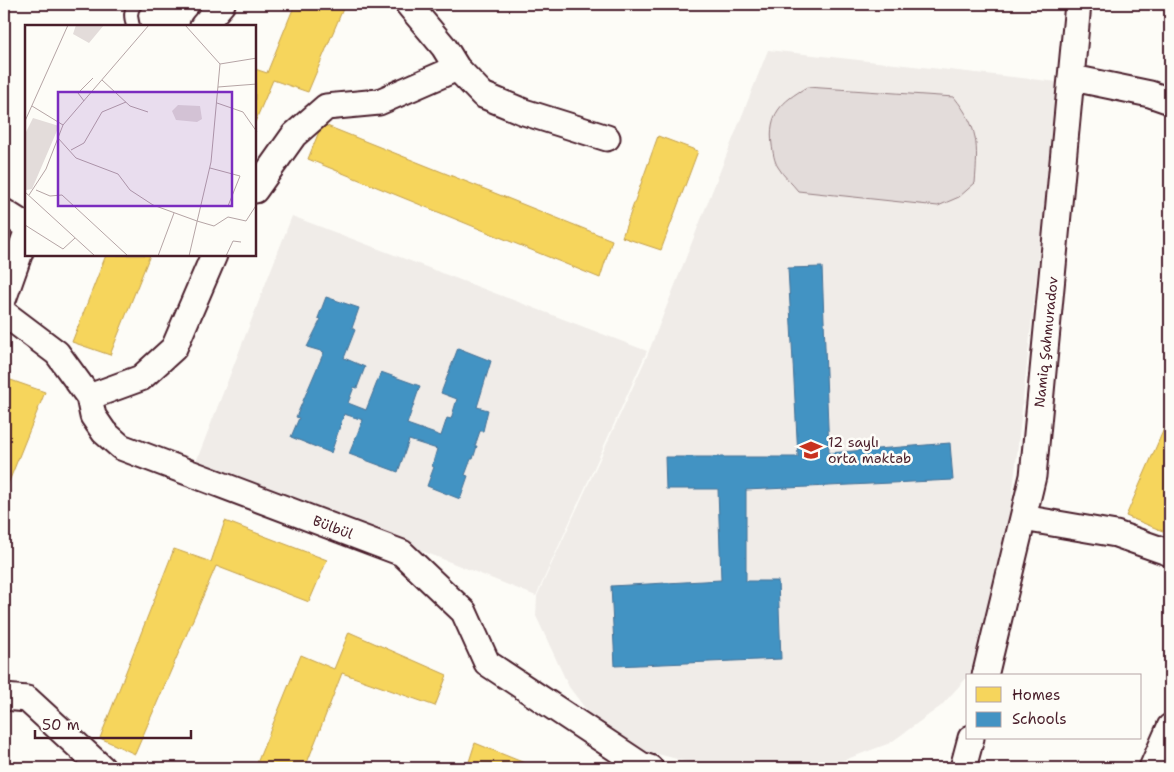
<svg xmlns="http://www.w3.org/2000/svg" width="1174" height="772" viewBox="0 0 1174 772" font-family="'Shantell Sans',sans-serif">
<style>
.built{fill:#f0ece8}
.green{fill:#e3dcda;stroke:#967e82}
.homes{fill:#f6d55c;stroke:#c29e4d}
.schools{fill:#4393c3;stroke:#457095}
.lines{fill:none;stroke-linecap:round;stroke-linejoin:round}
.lane-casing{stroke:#4a1f2b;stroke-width:16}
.street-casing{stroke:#4a1f2b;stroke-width:29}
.lane{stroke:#fdfcf7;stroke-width:12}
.street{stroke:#fdfcf7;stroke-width:25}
.labels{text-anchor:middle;stroke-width:5;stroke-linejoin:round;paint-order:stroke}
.street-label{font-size:14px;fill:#4a1f2b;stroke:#fdfcf7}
.poi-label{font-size:14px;fill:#4a1f2b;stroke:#fdfcf7;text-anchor:start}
.inset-road{fill:none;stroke:#b5a4a5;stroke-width:1}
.view{fill:#7b2cbf;fill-opacity:0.15;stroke:#7b2cbf;stroke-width:2.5}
.inset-edge{fill:none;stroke:#4a1f2b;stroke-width:2.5}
</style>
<rect width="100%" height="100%" fill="#fdfcf7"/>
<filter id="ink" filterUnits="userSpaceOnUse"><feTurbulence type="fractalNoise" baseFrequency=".02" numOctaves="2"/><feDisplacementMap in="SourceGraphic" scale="10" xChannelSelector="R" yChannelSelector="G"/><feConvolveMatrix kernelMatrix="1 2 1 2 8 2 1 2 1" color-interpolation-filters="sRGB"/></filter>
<g filter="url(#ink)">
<path class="built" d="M768 50 1058 82 1007 545 971 673 941 706 890 743 823 768H712L642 750 601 729 569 687 536 616 537 596 647 356Z
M292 216 647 351 536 596 196 462Z"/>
<path class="green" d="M807 87 954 97C979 128 978 145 975 183L959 197 938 206 798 191C792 183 783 176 778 167 774 161 773 152 772 145 768 114 781 102 807 87Z"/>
<path class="homes" d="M295 4H345L308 92 273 80 255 122V69L267 73Z
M322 124 612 240 600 278 308 159Z
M658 136 698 151 661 250 622 237Z
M106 255H150L110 355 72 342Z
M5 378 45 392 4 494V380Z
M1170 415V534L1126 516Z
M225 521 327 560 309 602 216 566 135 754 100 738 174 549 211 562Z
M349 632 447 675 435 706 342 673 305 768H255L301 655 334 669Z
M475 743 537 768H467Z
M427 763 443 768H425Z"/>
<path class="schools" d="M822 267 829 453 950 443 953 480 746 490V581H778L781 659 615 666 611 586 721 580 718 489H666L665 457H798L788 268Z
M326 297 359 308 352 328 355 330 344 358 365 367 357 388 354 387 348 403 366 410 381 372 420 386 407 424 441 436 447 418 451 419 457 399 441 393 458 348 491 361 477 407 488 410 483 431H480L475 446H477L473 459H471L465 475 468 476 460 499 427 486 434 467 432 466 437 449 409 440 398 472 349 454 363 420 344 414 331 453 291 437 299 418 296 417 324 352 307 347 321 319 318 318Z"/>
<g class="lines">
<g class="lane-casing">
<path id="lane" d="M133 26C131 18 129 10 136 4"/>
</g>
<g class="street-casing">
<path id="street" d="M408 4 444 47 457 68 483 95 524 112 607 138
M203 26 222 4
M1073 78 1150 94 1170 101
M255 190 294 135 326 107 379 102 457 68
M4 212 26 226
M4 297 26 235
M4 313 57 353 89 397 93 416 104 432 121 447 402 553 464 612 487 663 641 765 650 768
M89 397 141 378 174 348 214 255
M1023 518 1116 534 1170 553
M985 676 1033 476 1078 4
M4 697 27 699 102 768
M963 768 971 738
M1152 768 1170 727"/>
</g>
<use href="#lane" class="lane"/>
<use href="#street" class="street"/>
</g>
</g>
<defs>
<g id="school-bare" transform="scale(1.725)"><path d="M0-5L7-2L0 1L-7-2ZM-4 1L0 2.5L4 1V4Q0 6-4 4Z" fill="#c8321e" stroke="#fdfcf7" stroke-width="2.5" paint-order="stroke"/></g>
</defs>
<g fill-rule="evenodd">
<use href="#school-bare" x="811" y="450"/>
</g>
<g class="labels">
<g class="street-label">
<text transform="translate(1046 342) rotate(-84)" y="5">Namiq Şahmuradov</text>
<text transform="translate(333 527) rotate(21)" y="5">Bülbül</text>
</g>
<g class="poi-label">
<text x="828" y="447">12 saylı<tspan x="828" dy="16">orta məktəb</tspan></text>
</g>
</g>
<g transform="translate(25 25)">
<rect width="231" height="231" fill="#fdfcf7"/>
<path d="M51 0H79L64 18 48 9ZM153 80 175 81 177 94 172 97 151 95 147 86ZM8 93 34 101 7 164 1 165 0 109Z" fill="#e3dcda"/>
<path class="inset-road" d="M160 0 195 39 186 137 164 231M195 39 232 33M77 55 105 81 123 87M193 62 232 59M59 76 53 68 68 53M192 78 218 87 232 107M7 81 38 100M0 96 43 0M33 113 51 133 93 149 105 165 128 180 172 196 189 201 203 192 221 196 232 179M46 125 59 118 77 87 101 77M185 143 215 151 203 181M11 165 25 171 37 170 103 231M0 167 70 231M4 170 21 144 38 100 124 0M0 200 38 224 50 213M133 231 149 188M201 231 208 216 216 217"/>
<path class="view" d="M33 67H207V181H33Z"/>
<rect width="231" height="231" class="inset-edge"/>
</g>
<rect width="1174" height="772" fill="none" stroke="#fdfcf7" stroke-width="20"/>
<rect x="10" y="10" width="1154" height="752" fill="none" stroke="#4a1f2b" stroke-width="2" filter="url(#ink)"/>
<rect x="966" y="674" width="175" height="65" fill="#fdfcf7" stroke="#b5a4a5"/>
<rect x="976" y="687" width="25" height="15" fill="#f6d55c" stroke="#b5a4a5"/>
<text x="1012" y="700" font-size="15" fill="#4a1f2b">Homes</text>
<rect x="976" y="712" width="25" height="15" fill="#4393c3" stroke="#b5a4a5"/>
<text x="1012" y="724" font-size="15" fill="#4a1f2b">Schools</text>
<path d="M35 730v8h156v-8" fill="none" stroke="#4a1f2b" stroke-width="2.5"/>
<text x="42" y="730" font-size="15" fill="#4a1f2b" stroke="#fdfcf7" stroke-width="4" paint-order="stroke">50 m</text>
</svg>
